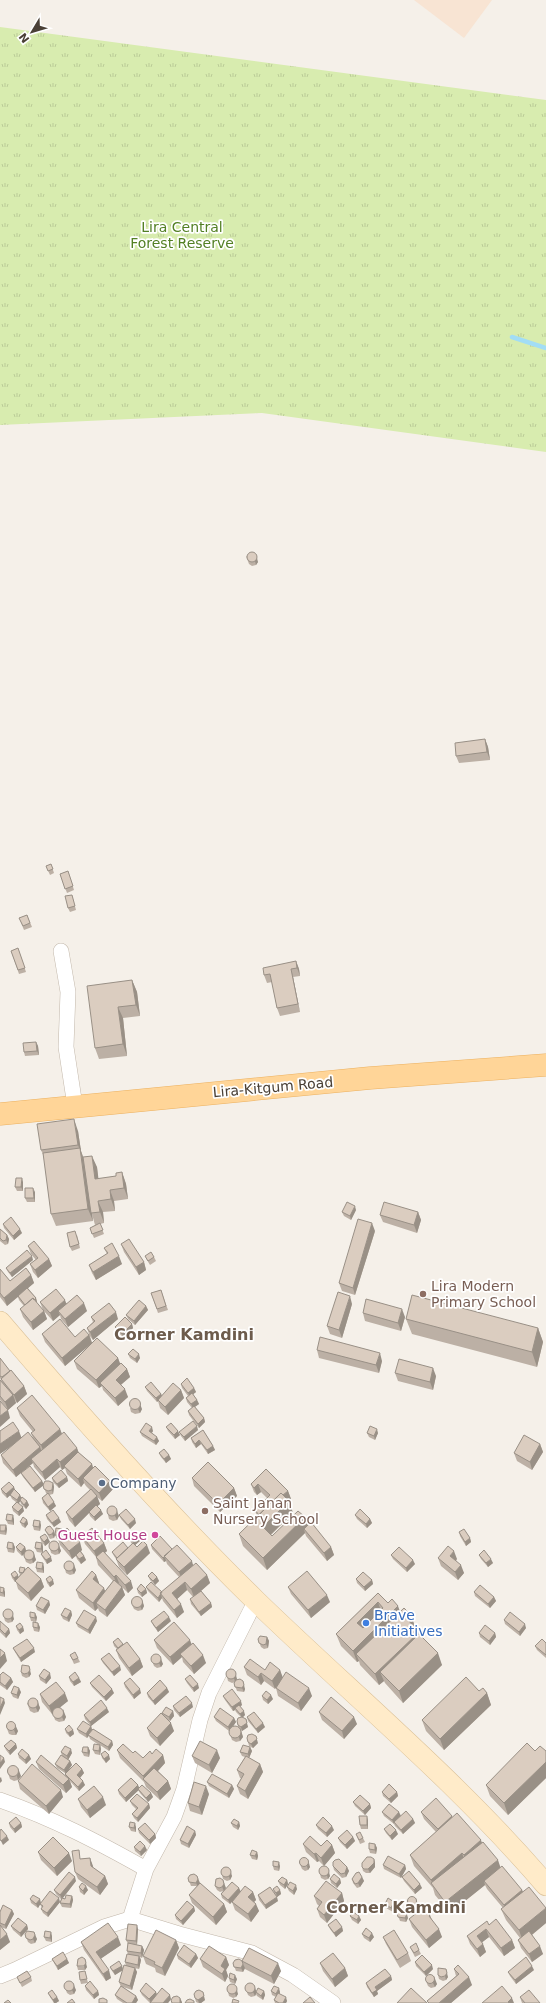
<svg xmlns="http://www.w3.org/2000/svg" width="546" height="2003" viewBox="0 0 546 2003" font-family="'DejaVu Sans',sans-serif">
<style>
.commercial{fill:#f8e4d3}
.grass{fill:url(#grass-tufts)}
.lines{fill:none;stroke-linecap:round;stroke-linejoin:round}
.stream{stroke:#a2ddf5;stroke-width:4.5}
.street-casing{stroke:#c2b7aa;stroke-width:16}
.secondary-casing{stroke:#dbc198;stroke-width:22}
.primary-casing{stroke:#ecb160;stroke-width:23}
.street{stroke:#fff;stroke-width:15}
.secondary{stroke:#ffebc9;stroke-width:21}
.primary{stroke:#ffd598;stroke-width:22}
.wall{fill:#bcb0a5}
.shaded-wall{fill:#999086}
.building{fill:#dbcdc0;stroke:#999086;fill-rule:evenodd}
.education-dot{fill:#8d6e63;stroke:#fff;stroke-width:1.5}
.service-dot{fill:#5c6f8a;stroke:#fff;stroke-width:1.5}
.hotel-dot{fill:#d1479c;stroke:#fff;stroke-width:1.5}
.shop-dot{fill:#3f7fe0;stroke:#fff;stroke-width:1.5}
.labels{text-anchor:middle;stroke-width:3.5;stroke-linejoin:round;paint-order:stroke}
.park-label{font-size:14px;fill:#538025;stroke:#fff}
.street-label{font-size:14px;fill:#4a4036;stroke:#fff}
.education-label{font-size:14px;fill:#785e54;stroke:#fff;text-anchor:start}
.service-label{font-size:14px;fill:#4e5e75;stroke:#fff;text-anchor:start}
.hotel-label{font-size:14px;fill:#b23c85;stroke:#fff;text-anchor:end}
.shop-label{font-size:14px;fill:#366cbe;stroke:#fff;text-anchor:start}
.quarter-label{font-size:16px;font-weight:bold;fill:#6d5c4d;stroke:#fff}
</style>
<defs>
<pattern id="grass-tufts" width="24" height="20" patternUnits="userSpaceOnUse"><rect width="24" height="20" fill="#d8ecaf"/><path d="M3 7l-1-3M5 7V3M7 7l1-3M15 17l-1-3M17 17v-4M19 17l1-3" fill="none" stroke="#bbcb97"/></pattern>
</defs>
<rect width="100%" height="100%" fill="#f5f0e9"/>
<path class="commercial" d="M414 0H492L464 38Z"/>
<path class="grass" d="M0 27 546 100V452L262 413 0 425Z"/>
<g class="lines">
<path class="stream" d="M512 337 546 348"/>
<g class="street-casing">
<path id="street" d="M61 951 68 992 66 1047 75 1106
M0 1800C52 1818 98 1842 146 1869
M130 1919 146 1869 174 1817 184 1789 200 1720 209 1693 256 1600
M0 1976 15 1970 104 1927 130 1919 179 1934 252 1953 293 1975 333 2003"/>
</g>
<g class="secondary-casing">
<path id="secondary" d="M0 1322C82 1418 166 1513 256 1601 353 1695 458 1782 546 1885"/>
</g>
<g class="primary-casing">
<path id="primary" d="M0 1114 370 1078 546 1065"/>
</g>
<use href="#street" class="street"/>
<use href="#secondary" class="secondary"/>
<use href="#primary" class="primary"/>
</g>
<path class="wall" d="M246 556 258 562 256 565 252 566 249 564Z
M485 739 488 747 490 760 459 763 456 756Z
M51 864 54 873 50 875 46 866Z
M68 871 74 890 67 893 60 874Z
M72 895 76 910 70 912 68 908Z
M27 915 32 927 24 930 19 918Z
M18 948 26 972 19 974 11 951Z
M296 961 299 969 300 976 293 977 300 1012 280 1016 277 1008 272 982 267 983 264 975Z
M132 980 137 992 140 1016 123 1018 127 1056 99 1059 95 1048Z
M36 1042 38 1046 39 1055 25 1056 24 1052Z
M78 1131 81 1151 84 1159 97 1167 98 1179 116 1176 122 1172 126 1184 128 1199 114 1201 115 1211 103 1212 104 1223 100 1224 104 1234 94 1238 90 1228 97 1224 95 1225 92 1214 93 1221 56 1226 51 1214 44 1157 41 1150Z
M23 1182V1191H17L15 1187Z
M35 1192V1202H27L25 1198Z
M356 1210 351 1220 344 1216 342 1212Z
M418 1212 421 1220 417 1233 383 1222 380 1215Z
M3 1224 22 1233 14 1240 4 1228Z
M0 1229 7 1235 9 1239 8 1244 5 1245 0 1241Z
M375 1231 355 1295 342 1291 339 1283Z
M77 1235 80 1248 72 1251 70 1247Z
M121 1244 144 1262 146 1270 139 1275 124 1252Z
M28 1246 49 1259 52 1266 38 1278 33 1272 30 1264 36 1260 31 1254Z
M104 1248 122 1264 96 1280 92 1273 89 1265 107 1254Z
M145 1256 154 1257 156 1261 150 1265 147 1260Z
M33 1260 12 1277 8 1272 6 1268Z
M0 1269 10 1281 31 1275 34 1283 28 1288 36 1298 37 1302V1303L44 1311 47 1319 33 1330 23 1317 20 1309 24 1306 19 1300 18 1297 7 1306 0 1297Z
M161 1290 168 1310 158 1313 151 1293Z
M40 1302 67 1303 87 1311 68 1327 61 1319 60 1315 53 1321 43 1310Z
M352 1304 342 1338 330 1334 327 1326Z
M146 1306 148 1310 135 1325 128 1319 126 1315Z
M363 1313 405 1317 401 1331 365 1321Z
M91 1317 118 1319 93 1340 90 1336 92 1343 65 1366 45 1342 42 1334 75 1337 89 1334 87 1328 93 1322Z
M406 1319 538 1328 543 1342 537 1367 412 1334Z
M132 1324 133 1328 124 1338 117 1331 115 1327Z
M317 1350 382 1361 379 1373 319 1358Z
M128 1354 140 1358 137 1363 130 1358Z
M0 1358 10 1371 24 1386 27 1394 17 1403 15 1400 16 1403 8 1410 0 1400V1380L2 1382 0 1378Z
M118 1358 120 1364 127 1369 130 1377 121 1385 128 1397 118 1406 103 1390 102 1386 99 1388 77 1369 74 1361Z
M395 1373 436 1376 433 1390 398 1381Z
M181 1384 194 1388 196 1392 193 1394 197 1400 199 1404 195 1407 204 1418 205 1422 199 1428 189 1415 188 1411 192 1408 187 1402 186 1398 188 1396 182 1388Z
M145 1387 161 1394 162 1395 181 1390 184 1398 168 1415 160 1408 158 1401 157 1402 147 1391Z
M17 1408 60 1429 62 1434 77 1448 78 1452 92 1464 93 1468 110 1481 113 1489 102 1501 97 1497 100 1504 97 1506 103 1514 95 1521 90 1516 89 1513 75 1527 69 1520 66 1512 90 1490 86 1486 84 1483 81 1487 67 1474 65 1468 62 1470 60 1467 45 1480 34 1467 33 1463 16 1477 3 1463 1 1455 22 1437 33 1438 31 1433 33 1432 20 1416Z
M130 1408 142 1409 140 1413 135 1414 131 1412Z
M166 1427 180 1435 175 1439 168 1431Z
M198 1430 185 1441 181 1436 179 1432Z
M203 1430 213 1446 215 1450 208 1454 201 1444 196 1448 192 1442 191 1438Z
M153 1431 152 1433 159 1441 156 1445 142 1436 140 1432Z
M367 1433H378L375 1440 369 1437Z
M540 1444 543 1452 532 1470 517 1461 514 1453Z
M159 1453 169 1455 171 1459 166 1463 161 1457Z
M266 1469 288 1491 291 1499 289 1501 293 1513 271 1535 272 1536 305 1517 308 1525 331 1547 334 1555 327 1561 306 1536 305 1533 267 1570 243 1546 239 1534 257 1517 255 1510 267 1498 261 1492 257 1495 254 1492 251 1484Z
M21 1473 42 1481 44 1484 53 1483 54 1487 53 1494 49 1495 56 1506 50 1511 43 1503 42 1498 47 1494 46 1493 43 1485 35 1492 23 1477Z
M67 1477 68 1481 59 1488 53 1482 52 1478Z
M192 1478 234 1488 237 1496 220 1512 194 1486Z
M14 1487 15 1490 22 1498 27 1501 29 1505 26 1509 21 1504 20 1501 19 1503 24 1511 19 1516 13 1511 12 1507 16 1502 12 1499 10 1495 7 1498 2 1493 1 1489Z
M107 1511 119 1516 117 1520 113 1521 109 1519Z
M46 1515 61 1522 54 1527 47 1519Z
M119 1515 136 1523 130 1529 121 1519Z
M355 1515 370 1519 372 1523 367 1528 357 1519Z
M14 1519V1525L8 1524 6 1520Z
M27 1520 28 1524 25 1528 22 1526 20 1522Z
M0 1525H6L7 1529 6 1535 0 1534Z
M41 1525 40 1531 34 1530 33 1526Z
M45 1530 54 1531 55 1535 54 1538 50 1539 47 1534Z
M63 1532 82 1550 81 1551 84 1556 86 1560 81 1564 77 1559 76 1556 72 1559 60 1545 58 1539H57L55 1535Z
M459 1532 470 1538 471 1542 466 1546 460 1536Z
M82 1536 104 1543 107 1551 105 1553 133 1588 128 1593 122 1587 125 1595 107 1617 99 1611 98 1608 95 1611 79 1598 76 1590 96 1575 99 1583V1584L105 1591 113 1581 98 1565 96 1557 85 1544Z
M40 1537 50 1542 45 1546 41 1541Z
M128 1537 141 1540 135 1545 137 1547 150 1553 127 1575 119 1567 116 1559 114 1556 112 1552 128 1548 132 1544 130 1541Z
M42 1543 43 1547V1553L37 1552 35 1548Z
M58 1543 61 1551 59 1554 55 1555 51 1553 50 1549Z
M151 1545 172 1549 207 1575 210 1583 201 1591 211 1603 212 1607 201 1616 191 1604 190 1599 193 1597 187 1590 177 1599 184 1612 177 1618 163 1601 162 1598 159 1602 148 1591 146 1587 162 1592 179 1577 167 1564 166 1561 164 1562 152 1549Z
M15 1547 14 1553 8 1552 7 1548Z
M16 1547H25L26 1550 33 1551 36 1560 33 1563 30 1564 26 1562 23 1554 22 1556 17 1551Z
M41 1554 52 1561 47 1564 43 1558Z
M391 1555 415 1564 407 1572 393 1559Z
M479 1555 493 1563 488 1567 481 1559Z
M438 1558 457 1559 456 1560 464 1573 458 1580 441 1566Z
M64 1565 76 1570 74 1574 70 1575 66 1573Z
M44 1567V1573L37 1572 36 1568Z
M25 1570 41 1579 44 1587 31 1601 18 1589 16 1582H15L12 1578 11 1574 18 1577 20 1575 19 1572Z
M148 1576 157 1577 159 1581 155 1585 150 1580Z
M46 1579 54 1584 50 1587 47 1583Z
M356 1579 372 1580 373 1584 365 1591 357 1583Z
M0 1587 5 1592V1597L0 1596Z
M288 1587 330 1602 311 1618 291 1594Z
M137 1589H146L147 1593 142 1597 138 1593Z
M474 1592 494 1597 496 1601 490 1608 475 1596Z
M378 1593 388 1603 400 1612 411 1615 415 1627H414L442 1665 403 1703 385 1683 384 1681 379 1685 360 1665 359 1661 357 1662 341 1646 336 1634Z
M49 1601 50 1605 45 1614 37 1610 36 1606Z
M143 1602 144 1606 142 1610 138 1611 134 1609 132 1605Z
M71 1611 72 1615 69 1622 63 1619 61 1615Z
M3 1614 14 1619 12 1622 8 1623 5 1621Z
M30 1617H37L36 1622 31 1621Z
M504 1620 526 1628 520 1636 505 1624Z
M97 1621 90 1634 78 1627 76 1623Z
M151 1621H171L158 1632 153 1625Z
M0 1622 9 1629 10 1633 6 1638 0 1632Z
M16 1626 23 1627 24 1631 20 1634 17 1630Z
M33 1627H40L39 1632 34 1631Z
M479 1633H495L496 1637 490 1645 480 1637Z
M267 1637 269 1641 268 1648 264 1649 261 1647 258 1639Z
M154 1640 191 1644 206 1663 194 1674 183 1662 182 1657 173 1665 157 1648Z
M113 1642 123 1645 140 1659 143 1667 132 1676 119 1658 116 1650 117 1649 114 1646Z
M546 1643V1658L537 1650 535 1646Z
M13 1648 35 1652 21 1662 15 1652Z
M70 1655 78 1658 80 1662 74 1664Z
M151 1658 163 1664 161 1667 157 1668 154 1666Z
M101 1659 121 1670 114 1676 103 1663Z
M244 1667 265 1670H280L282 1677 312 1696 301 1711 278 1696 276 1688 277 1685 275 1689 264 1681 261 1685 247 1675Z
M21 1672 31 1674 29 1677 26 1678 22 1676Z
M226 1673 237 1679V1680L245 1689 244 1692 237 1691 234 1683 235 1682 232 1683 228 1681Z
M0 1675 11 1678 13 1682 7 1690 0 1685Z
M39 1676 51 1678 46 1684 40 1680Z
M69 1677 79 1678 81 1682 74 1686 70 1681Z
M185 1679 199 1688 194 1692 187 1683Z
M90 1683 114 1693 106 1701 92 1687Z
M124 1683 141 1693 134 1699 125 1687Z
M167 1688 169 1692 155 1705 148 1697 147 1693Z
M479 1691 487 1693 491 1705 444 1750 426 1731 422 1720Z
M21 1692 18 1699 13 1697 11 1693Z
M40 1694 68 1701 60 1707 66 1717 64 1721 59 1722 55 1720 53 1713 52 1714 42 1702Z
M223 1696 242 1705 240 1707 245 1715 243 1717 248 1727 242 1731 241 1730 243 1737 240 1741 236 1742 232 1740 229 1731 216 1721 214 1717 234 1718 236 1722 233 1726 238 1727 237 1721 241 1717 236 1712 235 1710 233 1711 225 1700Z
M262 1696 273 1699 268 1704 263 1700Z
M37 1700 40 1708 38 1712 34 1713 30 1711 27 1703Z
M173 1706 193 1707 180 1717 174 1710Z
M173 1711 174 1716 170 1721 165 1718 174 1731 160 1746 150 1736 147 1728 164 1716 162 1713Z
M109 1712 91 1726 92 1729 112 1741 113 1745 109 1751 100 1745 101 1749 100 1755 95 1754 93 1750 99 1745 90 1739 89 1736 87 1738 79 1733 77 1729 90 1725 85 1719 84 1715Z
M319 1712 357 1724 344 1739 322 1720Z
M247 1717 265 1727 258 1733 248 1721Z
M6 1726 18 1731 16 1735H12L9 1734Z
M65 1729 73 1730 74 1734 70 1737 66 1733Z
M248 1742 258 1743 253 1748 249 1746Z
M16 1744 17 1748 10 1755 6 1750 4 1746Z
M88 1747 90 1751 89 1757 84 1756 82 1752Z
M250 1747 252 1751 249 1758 260 1764 263 1772 248 1799 240 1794 237 1786 241 1778H240L237 1770 245 1757 242 1756 240 1752Z
M117 1750 133 1753 143 1758 152 1754 163 1755 165 1763 158 1771 168 1781 171 1789 160 1800 146 1787 144 1782 120 1758Z
M535 1751H546V1778L508 1815 490 1796 486 1785Z
M61 1752 72 1753 68 1760 70 1761 72 1765 68 1770 82 1769 84 1773 80 1778 85 1785 79 1791 70 1781 72 1787 66 1793 39 1769 36 1762 65 1776V1773L57 1768 55 1764 62 1756Z
M18 1754 29 1755 31 1759 26 1764 19 1758Z
M101 1754 110 1759 106 1763 102 1758Z
M192 1756 220 1758 212 1773 195 1763Z
M7 1770 21 1776 18 1780 14 1781 10 1779Z
M18 1781 63 1797 49 1814 20 1789Z
M207 1782 232 1785 234 1789 229 1798 209 1786Z
M139 1788 151 1793 153 1797 148 1802 140 1793 138 1790 126 1802 119 1794 118 1790Z
M382 1792H397L398 1796 391 1803 383 1796Z
M209 1794 202 1815 190 1811 188 1803Z
M78 1799 106 1805 90 1818 81 1807Z
M130 1801 149 1804 150 1808 138 1822 134 1818 132 1814 136 1809 132 1805Z
M353 1802 370 1804 371 1808 365 1815 355 1806Z
M382 1812 413 1819 415 1823 403 1834 395 1826 394 1824 384 1816Z
M421 1812 453 1817 482 1843 500 1867 522 1890 546 1923 532 1935 543 1954 532 1962 521 1948 518 1940 520 1938 506 1920 501 1909 503 1908 487 1889 485 1885 450 1913 435 1895 433 1888 414 1866 410 1855 436 1832 424 1819Z
M368 1820V1829H361L360 1825Z
M239 1822 240 1826 238 1830 233 1827 231 1823Z
M9 1823H21L22 1827 15 1833 10 1827Z
M316 1825 334 1830 327 1837 318 1829Z
M129 1827H136V1832L131 1831Z
M138 1829 155 1834 156 1838 150 1844 139 1833Z
M384 1829 398 1834 392 1840 386 1833Z
M195 1831 196 1835 189 1848 181 1844 180 1840Z
M356 1834 363 1838 365 1842 360 1844Z
M353 1837 355 1841 347 1849 340 1842 338 1838Z
M303 1844 321 1846 332 1845 335 1853 324 1866 319 1861 317 1862 306 1852Z
M375 1844 377 1848 376 1854 370 1853 369 1849Z
M134 1847 147 1850 141 1856 135 1851Z
M38 1852 72 1861 57 1876 41 1860Z
M257 1852 258 1856 257 1860 252 1859 250 1855Z
M90 1858 93 1868 105 1876 108 1884 100 1895 78 1879 75 1872 81 1859Z
M374 1859 375 1863V1867L370 1873H366L363 1871 362 1867Z
M299 1862 310 1867 308 1870 305 1871 302 1869Z
M383 1865H405L406 1869 401 1878 384 1869Z
M273 1866H280L279 1871 274 1870Z
M333 1866 347 1867 349 1871 346 1877 342 1878 334 1870Z
M319 1870 330 1876 328 1879 325 1880 321 1878Z
M221 1871 232 1876 230 1880 227 1881 223 1879Z
M362 1877 364 1881 360 1887 357 1888 353 1883 352 1879Z
M402 1877 422 1888 415 1894 404 1881Z
M188 1878 200 1883 198 1885 224 1904 227 1912 216 1925 192 1903 189 1895 197 1886H191Z
M330 1879H340L341 1883 337 1888 331 1883Z
M287 1880 288 1884 285 1889 280 1885 278 1881Z
M76 1881 63 1898 65 1899 72 1896 73 1900 71 1908 62 1907 60 1903 61 1899 56 1894 54 1890Z
M215 1886 226 1888 224 1890 239 1888 240 1892H253L256 1900 254 1902 259 1911 251 1922 235 1910 232 1902 234 1899 230 1904 222 1898 221 1894 223 1891 220 1892 217 1890Z
M79 1887 88 1890 84 1895 80 1892Z
M287 1887 297 1889 294 1895 289 1891Z
M273 1889 280 1890 281 1894 277 1897 274 1893Z
M342 1893 344 1901 327 1923 320 1917 317 1909 319 1906 317 1904 314 1896Z
M258 1895 278 1901 266 1909 259 1900Z
M30 1899 41 1903 60 1902 48 1917 43 1913 41 1909 42 1908 40 1904 38 1908 31 1903Z
M407 1900 418 1905 417 1909 413 1910 410 1908Z
M394 1902 396 1906 393 1912 386 1908 385 1904Z
M194 1907 195 1911 183 1925 176 1919 175 1915Z
M12 1910 14 1914 6 1929 1 1927 10 1942 0 1950V1912Z
M397 1913 408 1918 406 1922 400 1921Z
M350 1916H359L361 1920 358 1924 352 1920Z
M409 1919 433 1922 442 1937 429 1948 412 1927Z
M27 1925 28 1929 21 1937 13 1930 11 1926Z
M328 1925 342 1927 343 1931 336 1937 330 1929Z
M489 1925 512 1940 515 1948 504 1956 489 1937 482 1942 486 1952 480 1957 470 1944 467 1936Z
M138 1929 137 1945 142 1946 144 1950 142 1958 140 1957 141 1960 139 1969 134 1968H135L137 1972 132 1990 123 1987 136 1996 138 2000 136 2003H123L117 1999 115 1995 121 1987 119 1982 123 1970 115 1975 112 1971 110 1967 122 1966 123 1969 126 1966 125 1962 128 1954 127 1951 128 1944 126 1940Z
M25 1934 37 1939 35 1943 31 1944 28 1942Z
M362 1934 374 1937 370 1942 364 1938Z
M52 1936V1942L46 1941 44 1937Z
M383 1937 408 1953 411 1961 400 1968 386 1944Z
M176 1940 179 1948 165 1976 156 1972 155 1968 146 1964 143 1956Z
M81 1942 121 1945 101 1958 111 1978 106 1981 84 1950Z
M410 1947 419 1950 421 1954 415 1957Z
M196 1954 198 1958 191 1968 178 1959 177 1955Z
M226 1957 229 1965 226 1970 228 1976 225 1982 203 1967 200 1959Z
M52 1959H67L69 1963 58 1970 54 1963Z
M242 1961 281 1971 274 1984 245 1969V1968L243 1972 236 1971 233 1963Z
M415 1962 433 1969 426 1976 416 1966Z
M320 1963 345 1968 348 1976 335 1987 323 1971Z
M77 1966 87 1967 85 1970H78Z
M454 1969 472 1985 451 2003H428L427 2001 456 1976Z
M534 1970 516 1984 510 1976 508 1972Z
M85 1971 88 1983 81 1984 80 1980Z
M438 1975 448 1977 446 1980 443 1981 439 1979Z
M391 1976 392 1980 377 1991 378 1994 374 1997 367 1987 366 1983Z
M17 1977H31L32 1981 22 1987Z
M229 1978 237 1979 235 1984 230 1982Z
M425 1979 437 1984 435 1987 431 1988 428 1986Z
M64 1985 76 1990 74 1994 70 1995 67 1993Z
M85 1986 98 1991 99 1995 94 1999 86 1990Z
M245 1987 256 1991H264L265 1995 263 2000 257 1996 256 1994 255 1996 251 1997 248 1995Z
M227 1988 238 1994 236 1997 233 1998 229 1996Z
M140 1991 156 1992 157 1994 171 1999 168 2003H150L142 1995Z
M271 1991 280 1992V1994L287 2001 286 2003H275L274 2000 276 1997 272 1995Z
M48 1993 57 1997 59 2001 56 2003H54L50 1997Z
M194 1994 205 2000 201 2003H198L196 2002Z
M520 1997 540 2003H522Z"/>
<path class="shaded-wall" d="M256 554 258 562 256 565 255 561Z
M485 739 488 747 490 760 487 752Z
M296 961 299 969 300 976 297 968Z
M291 969 293 977 300 1012 298 1004Z
M132 980 137 992 140 1016 136 1005Z
M118 1007 123 1018 127 1056 123 1044Z
M36 1042 38 1046 39 1055 37 1051Z
M74 1119 78 1131 81 1151 84 1160 93 1221 88 1209 81 1153 78 1145Z
M92 1156 97 1167 100 1191 95 1179Z
M122 1172 126 1184 128 1199 124 1188Z
M22 1178 23 1182V1191L21 1187Z
M33 1188 35 1192V1202L34 1198Z
M110 1190 114 1201 115 1211 111 1199Z
M98 1201 103 1212 104 1223 100 1212Z
M355 1206 356 1210 351 1220 350 1216Z
M418 1212 421 1220 417 1233 414 1225Z
M372 1223 375 1231 355 1295 353 1288Z
M20 1229 22 1233 14 1240 13 1236Z
M7 1235 9 1239 8 1244 6 1240Z
M32 1256 33 1260 12 1277 10 1273Z
M119 1256 122 1264 96 1280 93 1272Z
M49 1259 52 1266 38 1278 35 1270Z
M144 1262 146 1270 139 1275 136 1267Z
M31 1275 34 1283 7 1306 4 1298Z
M350 1296 352 1304 342 1338 339 1330Z
M36 1298 37 1302 27 1310 26 1306Z
M65 1300 68 1308 58 1311 60 1315 53 1321 50 1313Z
M84 1303 87 1311 68 1327 65 1319Z
M146 1306 148 1310 135 1325 134 1321Z
M402 1309 405 1317 401 1331 398 1323Z
M44 1311 47 1319 33 1330 31 1322Z
M116 1312 118 1319 93 1340 90 1332Z
M132 1324 133 1328 124 1338 122 1334Z
M538 1328 543 1342 537 1367 532 1352Z
M89 1335 92 1343 65 1366 62 1358Z
M380 1353 382 1361 379 1373 376 1365Z
M139 1354 140 1358 137 1363 135 1359Z
M118 1358 121 1366 100 1383 102 1386 99 1388 96 1380Z
M433 1368 436 1376 433 1390 430 1382Z
M127 1369 130 1377 118 1387 116 1380Z
M24 1386 27 1394 17 1403 14 1395Z
M194 1388 196 1392 190 1397 188 1393Z
M125 1389 128 1397 118 1406 115 1398Z
M181 1390 184 1398 168 1415 165 1407Z
M161 1394 163 1398 158 1400V1401L157 1402 156 1398Z
M13 1395 16 1403 8 1410 5 1402Z
M197 1400 199 1404 193 1408 191 1404Z
M139 1401 142 1409 140 1413 138 1409Z
M8 1410 10 1418 0 1427V1416Z
M204 1418 205 1422 199 1428 198 1424Z
M197 1426 198 1430 185 1441 184 1437Z
M152 1427 153 1431 150 1435 149 1431Z
M60 1429 63 1437 44 1453 41 1445Z
M377 1429 378 1433 375 1440 374 1436Z
M19 1431 22 1439 0 1454V1444Z
M178 1431 180 1435 175 1439 174 1435Z
M157 1437 159 1441 156 1445 154 1441Z
M199 1440 201 1444 196 1448 195 1444Z
M540 1444 543 1452 532 1470 530 1462Z
M213 1446 215 1450 208 1454 207 1450Z
M40 1447 43 1455 31 1459 33 1463 16 1477 13 1470Z
M77 1448 80 1456 64 1466 65 1468 62 1470 60 1462Z
M169 1455 171 1459 166 1463 164 1459Z
M57 1459 60 1467 45 1480 42 1472Z
M92 1464 94 1472 83 1478 84 1483 81 1487 78 1479Z
M67 1477 68 1481 59 1488 57 1484Z
M42 1481 44 1485 35 1492 33 1488Z
M110 1481 113 1489 102 1501 99 1493Z
M53 1483 54 1487 53 1494 52 1490Z
M258 1484 261 1492 257 1495 254 1488Z
M14 1487 15 1491 7 1498 6 1494Z
M234 1488 237 1496 220 1512 218 1504Z
M288 1491 291 1499 264 1525 261 1517Z
M20 1495 22 1499 18 1504 17 1500Z
M97 1496 100 1504 90 1513 89 1512V1513L75 1527 72 1519Z
M27 1501 29 1505 26 1509 24 1505Z
M289 1501 293 1513 267 1538 263 1527Z
M54 1502 56 1506 50 1511 48 1507Z
M23 1507 24 1511 19 1516 18 1512Z
M116 1508 119 1516 117 1520 115 1516Z
M101 1510 103 1514 95 1521 94 1517Z
M13 1515 14 1519V1525L12 1521Z
M305 1517 309 1529H304L305 1533 267 1570 263 1558Z
M59 1518 61 1522 54 1527 52 1523Z
M135 1519 136 1523 130 1529 128 1525Z
M370 1519 372 1523 367 1528 366 1524Z
M27 1520 28 1524 25 1528 24 1524Z
M40 1521 41 1525 40 1531 39 1527Z
M6 1525 7 1529 6 1535 5 1531Z
M54 1531 55 1535 54 1538 52 1534Z
M139 1536 141 1540 134 1546 133 1542Z
M48 1538 50 1542 45 1546 44 1542Z
M470 1538 471 1542 466 1546 465 1542Z
M80 1542 82 1550 72 1559 69 1551Z
M13 1543 15 1547 14 1553 13 1549Z
M42 1543 43 1547V1553L41 1549Z
M58 1543 61 1551 59 1554 58 1550Z
M104 1543 107 1551 97 1559 94 1551Z
M147 1545 150 1553 127 1575 124 1567Z
M25 1547 26 1551 22 1556 21 1552Z
M331 1547 334 1555 327 1561 324 1553Z
M33 1551 36 1560 33 1563 32 1559Z
M454 1551 457 1559 453 1564 450 1556Z
M84 1556 86 1560 81 1564 79 1559Z
M51 1557 52 1561 47 1564 46 1560Z
M165 1557 166 1561 164 1562 163 1558Z
M491 1559 493 1563 488 1567 486 1563Z
M413 1560 415 1564 407 1572 406 1568Z
M192 1561 194 1569 182 1580 179 1572Z
M73 1562 76 1570 74 1574 72 1570Z
M43 1563 44 1567V1573L42 1569Z
M461 1565 464 1573 458 1580 455 1572Z
M18 1575 19 1579 15 1581V1582L14 1578Z
M96 1575 99 1583 96 1587 93 1579Z
M116 1575 119 1583 117 1585 114 1577Z
M207 1575 210 1583 194 1597 191 1589Z
M157 1577 159 1581 155 1585 153 1581Z
M41 1579 44 1587 31 1601 28 1593Z
M53 1580 54 1584 50 1587 49 1583Z
M372 1580 373 1584 365 1591 364 1587Z
M131 1581 133 1588 128 1593 125 1585Z
M185 1582 187 1590 175 1601 172 1593Z
M122 1587 125 1595 107 1617 105 1610Z
M4 1588 5 1592V1597L3 1593Z
M104 1588 107 1596 96 1603 98 1608 95 1611 93 1603Z
M146 1589 147 1593 142 1597 141 1593Z
M161 1594 162 1598 159 1602 158 1598Z
M327 1595 330 1602 311 1618 308 1610Z
M494 1597 496 1601 490 1608 488 1604Z
M141 1598 144 1606 142 1610 140 1606Z
M49 1601 50 1605 45 1614 43 1610Z
M378 1602 382 1614 362 1634 357 1623Z
M211 1603 212 1607 201 1616 199 1612Z
M181 1604 184 1612 177 1618 174 1610Z
M398 1606 402 1617 356 1654 359 1661 357 1662 353 1651Z
M12 1611 14 1619 12 1622 11 1618Z
M71 1611 72 1615 69 1622 67 1618Z
M35 1613 37 1617 36 1622 35 1618Z
M411 1615 415 1627 411 1631 407 1619Z
M96 1617 97 1621 90 1634 88 1630Z
M169 1617 171 1621 158 1632 156 1628Z
M38 1623 40 1627 39 1632 38 1628Z
M525 1624 526 1628 520 1636 519 1632Z
M23 1627 24 1631 20 1634 19 1630Z
M9 1629 10 1633 6 1638 5 1634Z
M419 1632 423 1643 380 1672 384 1681 379 1685 375 1674Z
M495 1633 496 1637 490 1645 489 1641Z
M267 1637 269 1641 268 1648 266 1644Z
M190 1640 193 1648 180 1654 182 1657 173 1665 170 1657Z
M34 1648 35 1652 21 1662 20 1658Z
M5 1653 7 1661 0 1669V1658Z
M438 1653 442 1665 403 1703 399 1691Z
M203 1655 206 1663 194 1674 191 1666Z
M160 1656 163 1664 161 1667 159 1663Z
M140 1659 143 1667 132 1676 129 1668Z
M29 1666 31 1674 29 1677 28 1673Z
M120 1666 121 1670 114 1676 112 1672Z
M280 1670 283 1678 275 1689 272 1681Z
M235 1671 237 1679 235 1682 234 1678Z
M50 1673 51 1678 46 1684 45 1680Z
M261 1673 264 1681 261 1685 258 1677Z
M11 1678 13 1682 7 1690 5 1686Z
M79 1678 81 1682 74 1686 73 1682Z
M243 1681 245 1689 244 1692 242 1688Z
M198 1684 199 1688 194 1692 193 1688Z
M19 1688 21 1692 18 1699 17 1695Z
M167 1688 169 1692 155 1705 153 1701Z
M309 1688 312 1696 301 1711 298 1703Z
M112 1689 114 1693 106 1701 104 1697Z
M140 1689 141 1693 134 1699 133 1695Z
M65 1693 68 1701 52 1714 49 1706Z
M487 1693 491 1705 444 1750 440 1739Z
M271 1695 273 1699 268 1704 267 1700Z
M4 1699 5 1703 0 1715V1708Z
M37 1700 40 1708 38 1712 36 1708Z
M241 1701 242 1705 236 1709 235 1708V1710L233 1711 232 1707Z
M192 1703 193 1707 180 1717 179 1713Z
M107 1708 109 1712 91 1726 90 1722Z
M63 1709 66 1717 64 1721 62 1717Z
M173 1711 174 1716 170 1721 169 1717Z
M244 1711 245 1715 242 1718 240 1714Z
M354 1717 357 1724 344 1739 342 1731Z
M234 1718 236 1722 230 1731 228 1727Z
M246 1719 248 1727 242 1731 241 1727Z
M171 1723 174 1731 160 1746 157 1738Z
M263 1723 265 1727 258 1733 256 1729Z
M15 1724 18 1731 16 1735 14 1730Z
M91 1726 92 1730 87 1738 86 1734Z
M240 1728 243 1737 240 1741 239 1737Z
M73 1730 74 1734 70 1737 68 1733Z
M256 1736 258 1743 253 1748 251 1744Z
M112 1741 113 1745 109 1751 108 1747Z
M16 1744 17 1748 10 1755 9 1751Z
M100 1745 101 1749 100 1755 99 1751Z
M88 1747 90 1751 89 1757 88 1753Z
M250 1747 252 1751 249 1758 248 1754Z
M71 1749 72 1753 68 1760 67 1756Z
M217 1750 220 1758 212 1773 209 1765Z
M29 1755 31 1759 26 1764 25 1760Z
M109 1755 110 1759 106 1763 104 1759Z
M163 1755 165 1763 147 1783 145 1781 143 1776Z
M4 1758 5 1762 0 1769V1763Z
M70 1761 72 1765 66 1774 64 1770Z
M546 1762V1778L508 1815 504 1803Z
M260 1764 263 1772 248 1799 245 1791Z
M18 1768 21 1776 18 1780 17 1776Z
M82 1769 84 1773 79 1779 77 1775Z
M1 1777 2 1781 0 1783V1778Z
M69 1779 72 1787 66 1793 63 1785Z
M83 1781 85 1785 79 1791 78 1787Z
M168 1781 171 1789 160 1800 157 1792Z
M138 1785 140 1789 126 1802 125 1798Z
M232 1785 234 1789 229 1798 227 1794Z
M206 1786 209 1794 202 1815 199 1807Z
M61 1790 63 1797 49 1814 46 1806Z
M397 1792 398 1796 391 1803 389 1799Z
M151 1793 153 1797 148 1802 146 1798Z
M103 1797 106 1805 90 1818 87 1810Z
M149 1804 150 1808 138 1822 137 1818Z
M370 1804 371 1808 365 1815 363 1811Z
M399 1812 401 1816 394 1822V1824L392 1820Z
M367 1816 368 1820V1829L367 1825Z
M452 1816 455 1824 441 1837 438 1829Z
M413 1819 415 1823 403 1834 401 1830Z
M239 1822 240 1826 238 1830 237 1826Z
M21 1823 22 1827 15 1833 14 1829Z
M135 1823 136 1827V1832L134 1828Z
M332 1826 334 1830 327 1837 326 1833Z
M396 1830 398 1834 392 1840 390 1836Z
M195 1831 196 1835 189 1848 188 1844Z
M155 1834 156 1838 150 1844 149 1840Z
M7 1836 9 1840 3 1845 1 1841Z
M353 1837 355 1841 347 1849 345 1845Z
M481 1840 485 1852 468 1867 464 1855Z
M375 1844 377 1848 376 1854 375 1850Z
M332 1845 335 1853 324 1866 321 1858Z
M145 1846 147 1850 141 1856 140 1852Z
M257 1852 258 1856 257 1860 255 1856Z
M69 1853 72 1861 57 1876 54 1868Z
M316 1853 319 1861 317 1862 314 1854Z
M462 1853 466 1865 434 1887 431 1880Z
M90 1858 93 1866 94 1874 91 1866Z
M308 1859 310 1867 308 1870 307 1866Z
M374 1859 375 1863V1867L370 1873 368 1869Z
M498 1860 502 1872 484 1881 485 1885 450 1913 445 1902Z
M279 1862 280 1866 279 1871 278 1867Z
M405 1865 406 1869 401 1878 399 1874Z
M347 1867 349 1871 346 1877 345 1873Z
M328 1868 330 1876 328 1879 327 1875Z
M230 1869 232 1876 230 1880 229 1876Z
M105 1876 108 1884 100 1895 97 1887Z
M197 1876 200 1883 198 1887 196 1883Z
M75 1877 76 1881 62 1899 60 1895Z
M362 1877 364 1881 360 1887 358 1883Z
M340 1879 341 1883 337 1888 336 1884Z
M223 1880 226 1888 224 1891 222 1887Z
M287 1880 288 1884 285 1889 284 1885Z
M420 1884 422 1888 415 1894 414 1890Z
M296 1885 297 1889 294 1895 293 1891Z
M86 1886 88 1890 84 1895 83 1891Z
M239 1888 241 1892 230 1904 228 1900Z
M280 1890 281 1894 277 1897 276 1893Z
M522 1890 525 1898 507 1913 504 1905Z
M253 1892 256 1900 251 1905 248 1897Z
M342 1893 344 1901 327 1923 324 1915Z
M72 1896 73 1900 71 1908 70 1904Z
M277 1897 278 1901 266 1909 265 1905Z
M59 1898 60 1902 48 1917 47 1913Z
M416 1898 418 1905 417 1909 415 1905Z
M40 1899 41 1903 38 1908 36 1904Z
M394 1902 396 1906 393 1912 391 1908Z
M224 1904 227 1912 216 1925 213 1917Z
M256 1904 259 1911 251 1922 248 1914Z
M194 1907 195 1911 183 1925 181 1921Z
M546 1908V1923L523 1942 519 1930Z
M12 1910 14 1914 6 1929 5 1925Z
M406 1911 408 1918 406 1922 405 1918Z
M430 1915 433 1923 429 1916Z
M359 1916 361 1920 358 1924 357 1920Z
M27 1925 28 1929 21 1937 20 1933Z
M137 1925 138 1929 137 1945 136 1941Z
M342 1927 343 1931 336 1937 334 1933Z
M439 1929 442 1937 429 1948 426 1940Z
M486 1929 489 1937 480 1944 477 1936Z
M34 1932 37 1939 35 1943 33 1939Z
M51 1932 52 1936V1942L50 1938Z
M372 1933 374 1937 370 1942 369 1938Z
M7 1934 10 1942 0 1950V1940Z
M118 1937 121 1945 99 1960 96 1952Z
M176 1940 179 1948 165 1976 162 1968Z
M512 1940 515 1948 504 1956 501 1948Z
M483 1944 486 1952 480 1957 477 1949Z
M142 1946 144 1950 142 1958 141 1953Z
M540 1946 543 1954 532 1962 529 1954Z
M196 1954 198 1958 191 1968 189 1964Z
M139 1956 141 1960 139 1969 138 1965Z
M226 1957 229 1965 226 1970 228 1976 225 1982 222 1974 221 1966Z
M67 1959 69 1963 58 1970 57 1966Z
M85 1959 87 1967 85 1970 84 1966Z
M278 1963 281 1971 274 1984 271 1976Z
M243 1964 245 1968 243 1972 241 1968Z
M432 1965 433 1969 426 1976 424 1972Z
M122 1966 123 1970 115 1975 113 1971Z
M532 1966 534 1970 516 1984 515 1980Z
M135 1968 137 1972 132 1990 130 1986Z
M345 1968 348 1976 335 1987 332 1979Z
M446 1969 448 1977 446 1980 445 1976Z
M109 1970 111 1978 106 1981 103 1974Z
M235 1975 237 1979 235 1984 234 1980Z
M391 1976 392 1980 377 1991 378 1994 374 1997 372 1993 375 1987Z
M434 1976 437 1984 435 1987 433 1983Z
M469 1977 472 1985 451 2003H439Z
M73 1983 76 1990 74 1994 72 1990Z
M254 1985 257 1993 256 1992V1994L255 1996 253 1992Z
M236 1986 238 1994 236 1997 235 1993Z
M279 1988 280 1992 278 1998 276 1994Z
M98 1991 99 1995 94 1999 93 1995Z
M264 1991 265 1995 263 2000 261 1996Z
M156 1992 157 1996 151 2003 149 1999Z
M203 1992 205 2000 201 2003H199L198 2000Z
M170 1995 171 1999 168 2003H163Z
M136 1996 138 2000 136 2003H132Z
M57 1997 59 2001 56 2003H54L53 2000Z
M286 1997 287 2001 286 2003H283Z
M180 1998 182 2002V2003H180Z
M512 1998 514 2003H509L508 2002Z"/>
<path class="building" d="M247 557a5 5 0 1 1 10 0a5 5 0 1 1-10 0Z
M485 739 487 752 456 756 455 743Z
M51 864 53 869 48 871 46 866Z
M68 871 73 886 65 889 60 874Z
M72 895 75 906 68 908 65 896Z
M27 915 30 923 23 926 19 918Z
M18 948 25 968 18 970 11 951Z
M296 961 297 968 291 969 298 1004 277 1008 270 974 264 975 263 968Z
M132 980 136 1005 118 1007 123 1044 95 1048 87 986Z
M36 1042 37 1051 24 1052 23 1043Z
M74 1119 78 1145 41 1150 37 1124Z
M80 1148 88 1209 51 1214 43 1153Z
M92 1156 95 1179 116 1176V1173L122 1172 124 1188 110 1190 111 1199 98 1201 100 1212 91 1213 83 1157Z
M16 1178H22L21 1187H15Z
M25 1188H33L34 1198H25Z
M347 1202 355 1206 350 1216 342 1212Z
M384 1202 418 1212 414 1225 380 1215Z
M11 1217 20 1229 13 1236 3 1224Z
M358 1219 372 1223 353 1288 339 1283Z
M100 1223 103 1230 92 1234 90 1228Z
M0 1229 7 1235 6 1240 3 1241 0 1238Z
M75 1231 79 1244 70 1247 67 1233Z
M129 1239 144 1262 136 1267 121 1244Z
M34 1241 49 1259 35 1270 30 1264 38 1258 28 1246Z
M112 1243 119 1256 93 1272 89 1265 108 1253 104 1248Z
M27 1250 32 1256 10 1273 6 1268Z
M151 1252 154 1257 148 1261 145 1256Z
M26 1268 31 1275 4 1298 0 1293V1269L10 1281Z
M27 1288 36 1298 34 1300 33 1298 25 1305 18 1296Z
M56 1289 65 1300 50 1313 40 1302Z
M161 1290 166 1306 157 1309 151 1293Z
M338 1292 350 1296 339 1330 327 1326Z
M77 1295 84 1303 65 1319 58 1311Z
M412 1295 538 1328 532 1352 406 1319Z
M33 1298 44 1311 31 1322 20 1309Z
M366 1299 402 1309 398 1323 363 1313Z
M139 1300 146 1306 134 1321 126 1315Z
M109 1303 116 1312 90 1332 87 1328 95 1321 91 1317Z
M125 1317 132 1324 122 1334 115 1327Z
M60 1319 75 1337 84 1329 89 1335 62 1358 42 1334Z
M320 1337 380 1353 376 1365 317 1350Z
M97 1338 118 1358 96 1380 74 1361Z
M133 1349 139 1354 135 1359 128 1354Z
M0 1358 10 1371 2 1377 0 1376Z
M399 1359 433 1368 430 1382 395 1373Z
M121 1363 127 1369 116 1380 125 1389 115 1398 100 1383Z
M11 1370 24 1386 14 1395 1 1379Z
M187 1378 194 1388 188 1393 181 1384Z
M0 1380 13 1395 5 1402 0 1396Z
M151 1382 161 1394 156 1398 145 1387Z
M173 1383 181 1390 165 1407 158 1400Z
M192 1393 197 1400 191 1404 186 1398Z
M32 1395 60 1429 41 1445 31 1433 35 1430 17 1408Z
M129.5 1404a5.5 5.5 0 1 1 11 0a5.5 5.5 0 1 1-11 0Z
M0 1401 8 1410 0 1416Z
M194 1406 204 1418 198 1424 188 1411Z
M193 1421 197 1426 184 1437 179 1432Z
M13 1422 19 1431 0 1444V1431Z
M146 1423 152 1427 149 1431 157 1437 154 1441 140 1432Z
M171 1423 178 1431 174 1435 166 1427Z
M370 1426 377 1429 374 1436 367 1433Z
M203 1430 213 1446 207 1450 199 1440 195 1444 191 1438Z
M28 1432 40 1447 13 1470 1 1455Z
M64 1432 77 1448 60 1462 57 1459 42 1472 31 1459Z
M524 1435 540 1444 530 1462 514 1453Z
M164 1449 169 1455 164 1459 159 1453Z
M78 1452 92 1464 78 1479 64 1466Z
M208 1462 234 1488 218 1504 192 1478Z
M30 1466 42 1481 33 1488 21 1473Z
M95 1466 110 1481 99 1493 83 1478Z
M266 1469 288 1491 283 1495 281 1493 259 1515 255 1510 270 1495 258 1484 254 1488 251 1484Z
M61 1470 67 1477 57 1484 52 1478Z
M45 1481H49L53 1483 52 1490 48 1491 44 1489 43 1485Z
M9 1482 14 1487 6 1494 1 1489Z
M14 1489 20 1495 17 1500 10 1495Z
M91 1489 97 1496 72 1519 66 1512Z
M48 1493 54 1502 48 1507 42 1498Z
M281 1493 289 1501 263 1527 272 1536 298 1511 305 1517 263 1558 239 1534Z
M22 1497 27 1501 24 1505 20 1500Z
M17 1502 23 1507 18 1512 12 1507Z
M96 1505 101 1510 94 1517 89 1512Z
M107 1511a5 5 0 1 1 10 0a5 5 0 1 1-10 0Z
M126 1509 135 1519 128 1525 119 1515Z
M360 1509 370 1519 366 1524 355 1515Z
M53 1510 59 1518 52 1523 46 1515Z
M7 1514 13 1515 12 1521 6 1520Z
M23 1517 27 1520 24 1524 20 1522Z
M34 1520 40 1521 39 1527 33 1526Z
M311 1522 331 1547 324 1553 304 1529Z
M0 1525H6L5 1531H0Z
M50 1526 54 1531 52 1534 49 1535 45 1530 47 1527Z
M56 1528 62 1529V1533L60 1535H55Z
M67 1528 80 1542 69 1551 57 1537Z
M92 1528 104 1543 94 1551 82 1536Z
M464 1529 470 1538 465 1542 459 1532Z
M135 1531 139 1536 133 1542 128 1537Z
M45 1534 48 1538 44 1542 40 1537Z
M160 1536 172 1549 163 1558 151 1545Z
M49 1546a5 5 0 1 1 10 0a5 5 0 1 1-10 0Z
M143 1541 147 1545 124 1567 116 1559 133 1543 137 1547Z
M8 1542 13 1543V1549L7 1548Z
M36 1542 42 1543 41 1549 35 1548Z
M123 1542 128 1548 117 1558 112 1552Z
M20 1543 25 1547 21 1552 16 1547Z
M177 1545 192 1561 179 1572 164 1556Z
M448 1546 454 1551 450 1556 461 1565 455 1572 438 1558Z
M399 1547 413 1560 406 1568 391 1555Z
M24 1555a5 5 0 1 1 10 0a5 5 0 1 1-10 0Z
M46 1550 51 1557 46 1560 41 1554Z
M484 1550 491 1559 486 1563 479 1555Z
M80 1551 84 1556 79 1559 76 1555Z
M103 1551 131 1581 125 1585 116 1575 114 1577 96 1557Z
M64 1566a5 5 0 1 1 10 0a5 5 0 1 1-10 0Z
M37 1562 43 1563 42 1569 36 1568Z
M196 1563 207 1575 191 1589 185 1582 172 1593 181 1604 174 1610 160 1593Z
M20 1567 25 1568 24 1571 23 1573 19 1572Z
M28 1567 41 1579 28 1593 15 1581Z
M15 1571 18 1575 14 1578 11 1574Z
M92 1571 96 1575 93 1579 104 1588 93 1603 76 1590Z
M307 1571 327 1595 308 1610 288 1587Z
M152 1572 157 1577 153 1581 148 1576Z
M363 1572 372 1580 364 1587 356 1579Z
M50 1576 53 1580 49 1583 46 1579Z
M114 1580 122 1587 105 1610 96 1603Z
M151 1582 162 1592 158 1598 146 1587Z
M141 1584 146 1589 141 1593 137 1589Z
M480 1585 494 1597 488 1604 474 1592Z
M0 1587 4 1588 3 1593 0 1592Z
M201 1591 211 1603 199 1612 190 1599Z
M378 1593 388 1603 392 1599 398 1606 353 1651 336 1634ZM378 1602 383 1608 363 1628 357 1623Z
M131.5 1602a5.5 5.5 0 1 1 11 0a5.5 5.5 0 1 1-11 0Z
M41 1597 49 1601 43 1610 36 1606Z
M65 1608 71 1611 67 1618 61 1615Z
M404 1608 411 1615 407 1619 419 1632 375 1674 356 1654Z
M3 1614a5 5 0 1 1 10 0a5 5 0 1 1-10 0Z
M84 1610 96 1617 88 1630 76 1623Z
M164 1611 169 1617 156 1628 151 1621Z
M30 1612 35 1613V1618L30 1617Z
M510 1612 525 1624 519 1632 504 1620Z
M0 1621 9 1629 5 1634 0 1629Z
M33 1622 38 1623V1628L33 1627Z
M174 1622 190 1640 170 1657 154 1640Z
M20 1623 23 1627 19 1630 16 1626Z
M485 1625 495 1633 489 1641 479 1633Z
M419 1634 438 1653 399 1691 380 1672Z
M260 1636 267 1637 266 1644 263 1645 259 1643 258 1639Z
M118 1638 123 1644 118 1648 113 1642Z
M27 1639 34 1648 20 1658 13 1648Z
M542 1639 546 1643V1655L535 1646Z
M127 1642 140 1659 129 1668 116 1650Z
M193 1643 203 1655 191 1666 180 1654Z
M0 1649 5 1653 0 1658Z
M75 1652 78 1658 73 1660 70 1655Z
M109 1653 120 1666 112 1672 101 1659Z
M151 1659a5 5 0 1 1 10 0a5 5 0 1 1-10 0Z
M250 1659 265 1670 270 1662 280 1670 272 1681 261 1673 258 1677 244 1667Z
M22 1665 29 1666 30 1670 28 1673 24 1674 21 1672Z
M44 1669 50 1673 45 1680 39 1676Z
M226 1674a5 5 0 1 1 10 0a5 5 0 1 1-10 0Z
M3 1672 11 1678 5 1686 0 1682V1675Z
M75 1672 79 1678 73 1682 69 1677Z
M286 1672 309 1688 298 1703 276 1688Z
M99 1675 112 1689 104 1697 90 1683Z
M190 1675 198 1684 193 1688 185 1679Z
M466 1677 479 1691 483 1688 487 1693 440 1739 422 1720Z
M130 1678 140 1689 133 1695 124 1683Z
M240 1679 243 1681 244 1685 242 1688 235 1687 234 1683 236 1680Z
M160 1680 167 1688 153 1701 147 1693Z
M56 1682 65 1693 49 1706 40 1694Z
M14 1686 19 1688 17 1695 11 1693Z
M232 1689 241 1701 232 1707 223 1696Z
M266 1691 271 1695 267 1700 262 1696Z
M186 1696 192 1703 179 1713 173 1706Z
M0 1697 4 1699 0 1708Z
M331 1697 354 1717 342 1731 319 1712Z
M28 1703a5 5 0 1 1 10 0a5 5 0 1 1-10 0Z
M101 1700 107 1708 90 1722 84 1715Z
M239 1705 244 1711 240 1714 235 1708Z
M166 1707 173 1711 169 1717 162 1713Z
M52.5 1713a5.5 5.5 0 1 1 11 0a5.5 5.5 0 1 1-11 0Z
M220 1708 234 1718 228 1727 214 1717Z
M254 1712 263 1723 256 1729 247 1717Z
M161 1713 171 1723 157 1738 147 1728Z
M242 1717 246 1719 247 1723 241 1727 238 1725 237 1721 238 1718Z
M83 1721 91 1726 86 1734 77 1729Z
M6.5 1726a4.5 4.5 0 1 1 9 0a4.5 4.5 0 1 1-9 0Z
M69 1725 73 1730 68 1733 65 1729Z
M229 1732a6 6 0 1 1 12 0a6 6 0 1 1-12 0Z
M93 1729 112 1741 108 1747 88 1735Z
M252 1734 256 1736 257 1739 251 1744 248 1742 247 1738 248 1735Z
M11 1740 16 1744 9 1751 4 1746Z
M200 1741 217 1750 209 1765 192 1756Z
M527 1743 535 1751 540 1746 546 1751V1762L504 1803 486 1785Z
M94 1744 100 1745 99 1751 93 1750Z
M123 1744 133 1753 135 1751 143 1758 150 1751 152 1754 156 1749 163 1755 143 1776 117 1750Z
M243 1745 250 1747 248 1754 240 1752Z
M65 1746 71 1749 67 1756 61 1752Z
M83 1747H88V1753L82 1752Z
M22 1749 29 1755 25 1760 18 1754Z
M105 1751 109 1755 104 1759 101 1754Z
M0 1755 4 1758 0 1763Z
M41 1755 69 1779 63 1785 36 1762Z
M61 1755 70 1761 64 1770 55 1764Z
M246 1756 260 1764 245 1791 237 1786 244 1774 237 1770Z
M76 1763 82 1769 77 1775 83 1781 78 1787 65 1774Z
M32 1764 61 1790 46 1806 18 1781Z
M7.5 1771a5.5 5.5 0 1 1 11 0a5.5 5.5 0 1 1-11 0Z
M154 1768 168 1781 157 1792 143 1779Z
M212 1774 232 1785 227 1794 207 1782Z
M131 1778 138 1785 125 1798 118 1790Z
M194 1782 206 1786 199 1807 188 1803Z
M389 1784 397 1792 389 1799 382 1792Z
M142 1785 151 1793 146 1798 138 1789Z
M94 1786 103 1797 87 1810 78 1799Z
M137 1794 149 1804 137 1818 132 1814 138 1808 130 1801Z
M360 1795 370 1804 363 1811 353 1802Z
M436 1798 452 1816 438 1829 421 1812Z
M389 1804 399 1812 392 1820 382 1812Z
M406 1811 413 1819 401 1830 394 1822Z
M457 1813 481 1840 464 1855 462 1853 431 1880 410 1855Z
M359 1816H367V1825H360Z
M16 1817 21 1823 14 1829 9 1823Z
M323 1817 332 1826 326 1833 316 1825Z
M234 1819 239 1822 237 1826 231 1823Z
M130 1822 135 1823 134 1828 129 1827Z
M145 1823 155 1834 149 1840 138 1829Z
M390 1824 396 1830 390 1836 384 1829Z
M187 1826 195 1831 188 1844 180 1840Z
M1 1829 7 1836 1 1841 0 1839V1831Z
M347 1830 353 1837 345 1845 338 1838Z
M360 1832 363 1838 359 1840 356 1834Z
M310 1836 321 1846 327 1840 332 1845 321 1858 316 1853 314 1854 303 1844Z
M53 1837 69 1853 54 1868 38 1852Z
M140 1841 145 1846 140 1852 134 1847Z
M483 1842 498 1860 445 1902 431 1883Z
M369 1843 375 1844V1850L369 1849Z
M79 1850 80 1859 90 1858 91 1866 105 1876 97 1887 75 1872 72 1851Z
M252 1850 257 1852 255 1856 250 1855Z
M388 1856 405 1865 399 1874 383 1865Z
M367 1857H371L374 1859V1863L368 1869H364L362 1867V1863Z
M299.5 1862a4.5 4.5 0 1 1 9 0a4.5 4.5 0 1 1-9 0Z
M339 1859 347 1867 345 1873 341 1874 333 1866V1862L335 1860Z
M273 1861 279 1862 278 1867 273 1866Z
M502 1866 522 1890 504 1905 484 1881Z
M319 1871a5 5 0 1 1 10 0a5 5 0 1 1-10 0Z
M221 1872a5 5 0 1 1 10 0a5 5 0 1 1-10 0Z
M409 1871 420 1884 414 1890 402 1877Z
M69 1872 75 1877 60 1895 54 1890Z
M359 1872 362 1877 358 1883 355 1884 352 1879 356 1873Z
M194 1874 197 1876 198 1879 196 1883 189 1882 188 1878 190 1875Z
M334 1874 340 1879 336 1884 330 1879Z
M282 1877 287 1880 284 1885 278 1881Z
M220 1878 223 1880 224 1884 222 1887 219 1888 215 1886 216 1879Z
M326 1881 342 1893 324 1915 317 1909 322 1902 314 1896Z
M232 1882 239 1888 228 1900 221 1894Z
M290 1882 296 1885 293 1891 287 1887Z
M82 1883 86 1886 83 1891 79 1887Z
M200 1883 224 1904 213 1917 189 1895Z
M245 1886 253 1892 248 1897 256 1904 248 1914 232 1902Z
M277 1886 280 1890 276 1893 273 1889Z
M270 1887 277 1897 265 1905 258 1895Z
M529 1887 546 1908 519 1930 501 1909Z
M50 1891 59 1898 47 1913 41 1909 43 1906 40 1904Z
M33 1895 40 1899 36 1904 30 1899Z
M66 1895 72 1896 70 1904 60 1903 62 1898 65 1899Z
M407.5 1901a4.5 4.5 0 1 1 9 0a4.5 4.5 0 1 1-9 0Z
M388 1898 394 1902 391 1908 385 1904Z
M187 1901 194 1907 181 1921 175 1915Z
M3 1905 12 1910 5 1925 0 1923V1912Z
M424 1907 430 1915 429 1916 439 1929 426 1940 409 1919Z
M402 1909 406 1911 407 1914 405 1918 398 1917 397 1913 399 1910Z
M353 1912 359 1916 357 1920 350 1916Z
M18 1918 27 1925 20 1933 11 1926Z
M336 1919 342 1927 334 1933 328 1925Z
M496 1919 512 1940 501 1948 486 1929 477 1936 483 1944 477 1949 467 1936 487 1921 489 1925Z
M108 1923 118 1937 96 1952 109 1970 103 1974 81 1942Z
M128 1924 137 1925 136 1941 126 1940Z
M0 1925 7 1934 0 1940Z
M366 1928 372 1933 369 1938 362 1934Z
M156 1930 176 1940 162 1968 154 1964 155 1962 143 1956Z
M394 1930 408 1953 397 1960 383 1937Z
M27 1931 34 1932 35 1935 33 1939 30 1940 26 1938 25 1934Z
M45 1931 51 1932 50 1938 44 1937Z
M529 1931 540 1946 529 1954 518 1940Z
M128 1943 142 1946 141 1953 127 1951Z
M416 1943 419 1950 414 1953 410 1947Z
M184 1945 196 1954 189 1964 177 1955Z
M209 1946 226 1957 221 1966 225 1969 222 1974 200 1959Z
M249 1948 278 1963 271 1976 242 1961Z
M63 1952 67 1959 57 1966 52 1959Z
M333 1953 345 1968 332 1979 320 1963Z
M127 1954 139 1956 138 1965 125 1962Z
M422 1955 432 1965 424 1972 415 1962Z
M82 1957 85 1959 86 1963 84 1966H77L78 1959Z
M526 1957 532 1966 515 1980 508 1972Z
M239 1959 242 1961 243 1962 242 1961 243 1964 241 1968 234 1967 233 1963 235 1960Z
M119 1961 122 1966 113 1971 110 1967Z
M124 1965 135 1968 130 1986 119 1982Z
M458 1965 469 1977 439 2003H429L427 2001 459 1974 454 1969Z
M438 1968 446 1969 447 1973 445 1976 441 1977 438 1975Z
M385 1969 391 1976 375 1987 377 1990 372 1993 366 1983Z
M27 1971 31 1977 20 1983 17 1977Z
M85 1971 87 1979 80 1980 79 1972Z
M230 1973 235 1975 234 1980 229 1978Z
M425.5 1979a4.5 4.5 0 1 1 9 0a4.5 4.5 0 1 1-9 0Z
M90 1981 98 1991 93 1995 85 1986Z
M64 1986a5 5 0 1 1 10 0a5 5 0 1 1-10 0Z
M146 1983 156 1992 149 1999 140 1991Z
M245 1988a5 5 0 1 1 10 0a5 5 0 1 1-10 0Z
M227 1989a5 5 0 1 1 10 0a5 5 0 1 1-10 0Z
M121 1986 136 1996 132 2003H127L115 1995Z
M274 1986 279 1988 276 1994 271 1991Z
M502 1986 512 1998 508 2002 509 2003H482Z
M162 1988 170 1995 163 2003H150Z
M258 1988 264 1991 261 1996 256 1992Z
M411 1988 427 2003H397Z
M52 1990 57 1997 53 2000 48 1993Z
M199 1990 203 1992 204 1996 198 2000 195 1998 194 1994 196 1991Z
M529 1990 540 2003H525L520 1997Z
M278 1993 286 1997 283 2003H279L274 2000Z
M177 1996 180 1998V2003H172L171 2000 173 1997Z
M310 1997 315 2003H303Z
M103 1998 107 2000V2003H99V1999Z
M72 1999 75 2003H67Z
M190 1999 194 2001V2003H185L187 2000Z
M233 1999 239 2001 238 2003H232Z
M8 2000 11 2003H4Z"/>
<g class="education-dot">
<circle cx="423" cy="1294" r="4"/>
<circle cx="205" cy="1511" r="4"/>
</g>
<circle class="service-dot" cx="102" cy="1483" r="4"/>
<circle class="hotel-dot" cx="155" cy="1535" r="4"/>
<circle class="shop-dot" cx="366" cy="1623" r="4"/>
<g class="labels">
<g class="park-label">
<text x="182" y="232">Lira Central<tspan x="182" dy="16">Forest Reserve</tspan></text>
</g>
<g class="street-label">
<text transform="translate(273 1087) rotate(-5)" y="5">Lira-Kitgum Road</text>
</g>
<g class="education-label">
<text x="431" y="1291">Lira Modern<tspan x="431" dy="16">Primary School</tspan></text>
<text x="213" y="1508">Saint Janan<tspan x="213" dy="16">Nursery School</tspan></text>
</g>
<g class="service-label">
<text x="110" y="1488">Company</text>
</g>
<g class="hotel-label">
<text x="147" y="1540">Guest House</text>
</g>
<g class="shop-label">
<text x="374" y="1620">Brave<tspan x="374" dy="16">Initiatives</tspan></text>
</g>
<g class="quarter-label">
<text x="184" y="1340">Corner Kamdini</text>
<text x="396" y="1913">Corner Kamdini</text>
</g>
</g>
<g transform="translate(32 32) rotate(232)" stroke="#ffffff" stroke-width="3" paint-order="stroke">
<path d="M0-3L7 15L0 10L-7 15Z" fill="#4a4036"/>
<text y="-6" font-size="11" font-weight="bold" text-anchor="middle" fill="#4a4036">N</text>
</g>
</svg>
